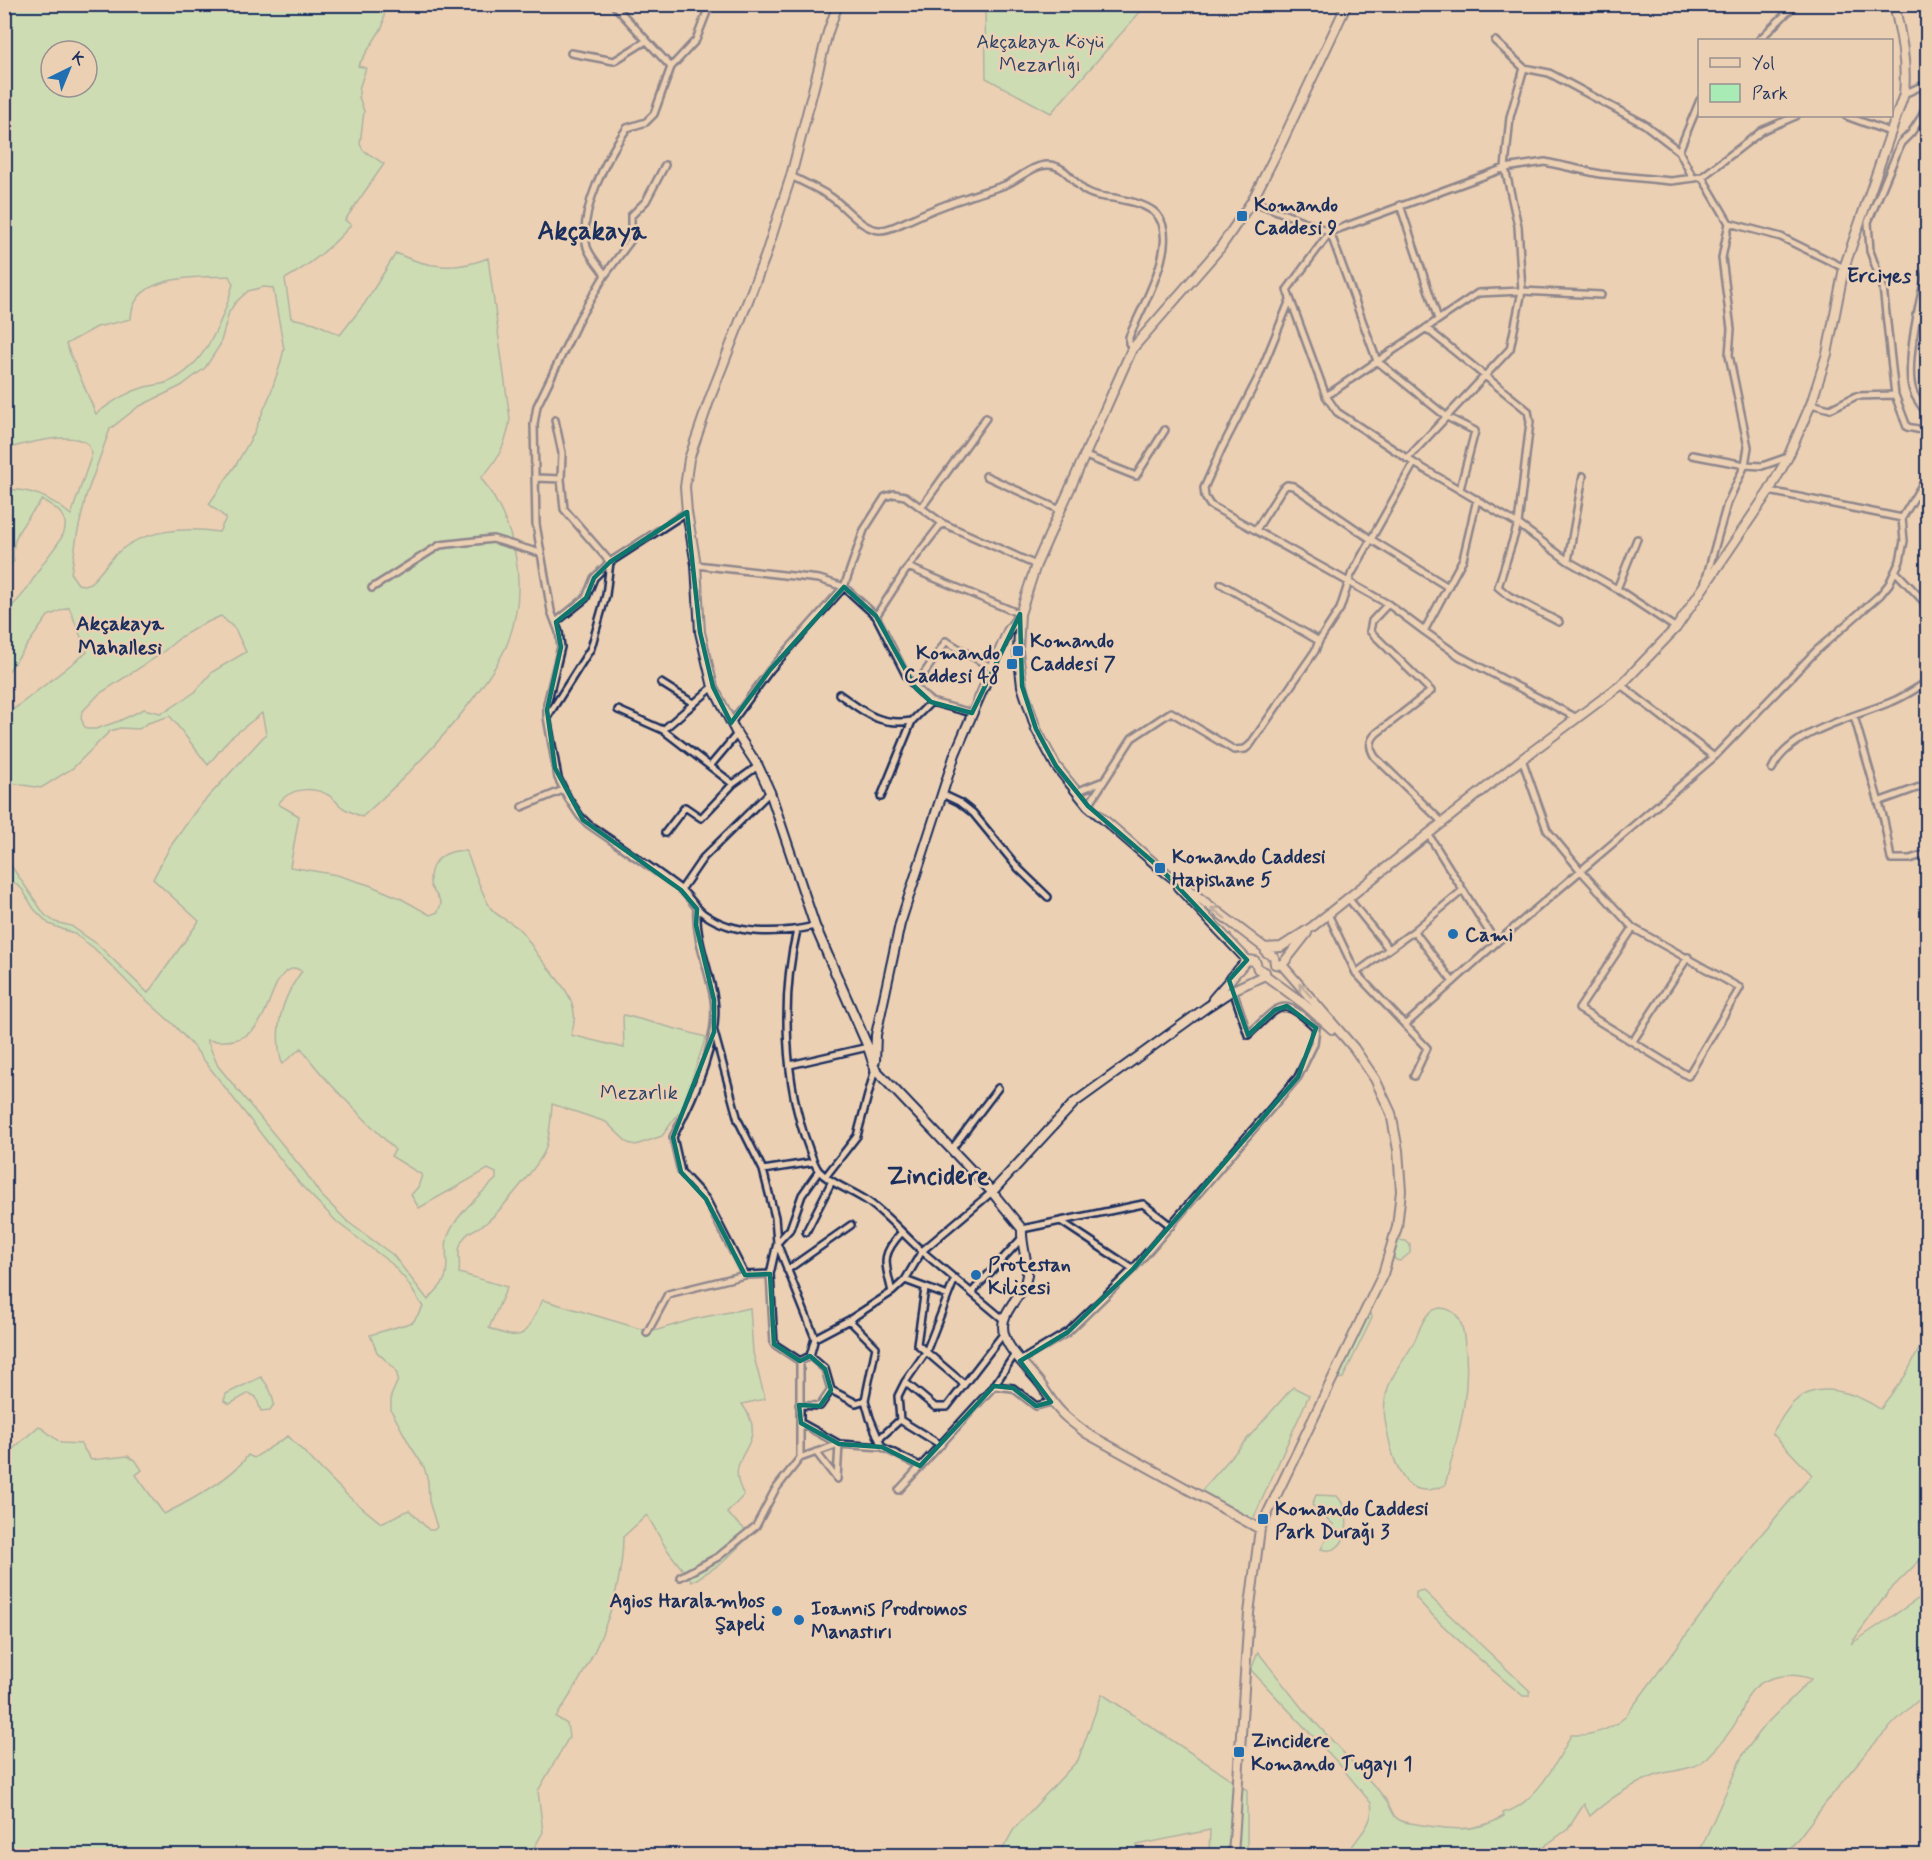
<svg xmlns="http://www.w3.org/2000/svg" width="1932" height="1860" viewBox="0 0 1932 1860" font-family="Mynerve,sans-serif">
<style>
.green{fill:#a8ebb5;stroke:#628d8a;stroke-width:1.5;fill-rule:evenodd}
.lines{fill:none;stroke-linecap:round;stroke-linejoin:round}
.street-casing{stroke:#1b2f5e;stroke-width:10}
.secondary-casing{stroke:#1b2f5e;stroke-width:12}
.street{stroke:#ecd0b3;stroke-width:5}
.secondary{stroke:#ecd0b3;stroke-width:8}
.oneway{stroke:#848088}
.marked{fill:none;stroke:#0f766e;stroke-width:4.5;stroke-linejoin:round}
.poi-dot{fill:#1f6fb2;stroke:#ecd0b3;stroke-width:2}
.labels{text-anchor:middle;stroke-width:5;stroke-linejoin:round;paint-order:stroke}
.park-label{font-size:20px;fill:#294267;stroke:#ecd0b3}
.poi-label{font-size:20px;font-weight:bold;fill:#1b2f5e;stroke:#ecd0b3;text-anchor:start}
.neighbourhood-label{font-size:21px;font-weight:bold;fill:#1b2f5e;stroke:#ecd0b3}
.district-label{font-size:26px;font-weight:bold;fill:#1b2f5e;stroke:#ecd0b3}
</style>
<rect width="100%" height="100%" fill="#ecd0b3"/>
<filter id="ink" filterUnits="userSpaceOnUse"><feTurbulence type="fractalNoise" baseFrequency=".0167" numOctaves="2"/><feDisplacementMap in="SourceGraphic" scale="12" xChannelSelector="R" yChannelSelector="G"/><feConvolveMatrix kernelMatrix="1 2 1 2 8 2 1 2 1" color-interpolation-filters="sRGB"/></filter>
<g filter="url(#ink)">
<path class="green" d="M4 5H385L383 26 358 66 366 68 359 89V97L364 111 360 144 363 150 384 164 345 220 351 225C332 247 310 265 285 279L291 318 315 323 340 335 365 303 396 253C427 268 456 271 488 258L510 419C507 443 498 461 481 478 516 525 529 585 508 642 500 662 487 679 475 696 442 741 403 780 362 817 357 814 350 812 345 809 339 806 336 800 330 796 314 786 290 787 278 804L299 816 290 867 337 875 369 885 400 898 430 915 438 912 441 904C439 897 435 894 431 887 430 885 430 880 430 877 431 859 448 849 466 851 474 869 480 890 490 907 496 917 511 921 519 929 528 937 533 950 541 959 560 983 583 1002 571 1035L624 1048 623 1017 624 1015 706 1037 681 1110 662 1136 636 1145 628 1143 606 1122 552 1104C551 1119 550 1136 545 1150 539 1165 500 1211 487 1222 478 1229 468 1230 462 1241 456 1252 461 1261 459 1273L507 1287 489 1328C527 1345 525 1332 543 1300L651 1332 694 1319 750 1308 753 1353 765 1399 742 1404C774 1448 719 1452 744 1495L727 1513 751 1535 722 1563 692 1582 666 1548 647 1515 623 1537C622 1603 593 1663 556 1717L567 1724 569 1737 538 1791 543 1832 530 1855H5L4 1808 6 1807 4 1791 5 1456 39 1426 61 1443 81 1444 91 1460 128 1456 136 1461 142 1470 136 1475 164 1514C188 1502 234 1477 248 1455L254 1458 288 1436 348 1496 381 1523 409 1510 429 1530H434L437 1527 429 1501 428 1481 424 1467 410 1445 391 1410V1396L398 1380 397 1374 394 1368 377 1352 370 1335 413 1322 423 1307 406 1280 392 1264 338 1223 299 1183 193 1046 173 1024 135 990 94 948 73 933 49 924 34 909 22 889 13 882 5 880V857L45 915 55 922 71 926 97 944 148 993 199 921 153 879 170 847 197 809 266 734 262 713 229 739 208 765 170 716 148 723 139 729 120 728 110 731 73 768 41 788 5 782V702L14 709 87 652 69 607 48 616 5 676V611C22 600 29 585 40 568 57 541 86 522 42 500 28 518 9 536 14 561L5 571V544L9 537 5 532V490C31 488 51 498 71 515L92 454 88 444C70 430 25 444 5 449ZM51 51H87V87H51ZM229 276 233 284C224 319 204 368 168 382 161 385 152 385 145 387 127 392 111 402 96 414L66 344 97 327 131 319C132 273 197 278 229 276ZM264 287 273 288 284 349 280 365 270 395 253 435 237 463 209 504 226 518 219 532C185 527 142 529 115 555 106 564 100 575 90 583L84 585 78 584 71 574 77 535 86 496 110 429 138 407 181 386 205 368 220 345 229 312 235 303 248 291ZM221 616 235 629 246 652 212 672 195 692 168 710 160 713 144 709 119 721 96 729H88L84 726 81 718 82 712 99 694 158 656 182 636 201 625ZM295 968 302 971C281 999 273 1030 282 1064L301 1048C328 1086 363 1116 395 1150L391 1156 422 1175 418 1187 411 1195 419 1208 488 1169 496 1173V1179C479 1196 457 1213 448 1236 443 1250 450 1264 445 1278 442 1287 434 1292 428 1300L393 1255 348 1222 320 1194 305 1172 218 1066 207 1040C281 1052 259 975 295 968Z
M985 5V4L1150 5 1140 12 1051 113 986 78Z
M1398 1240 1406 1241 1410 1245V1253L1400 1261 1396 1260 1392 1255Z
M1440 1308C1458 1309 1462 1322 1464 1337 1473 1389 1458 1436 1445 1485 1409 1502 1397 1473 1390 1444 1386 1427 1382 1412 1386 1395 1390 1375 1405 1360 1414 1342 1421 1328 1423 1311 1440 1308Z
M1368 1311 1371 1313 1372 1318 1343 1378 1337 1379 1335 1378Z
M1926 1336 1927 1553 1888 1592 1851 1644 1927 1593V1693C1871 1738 1830 1799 1785 1855H1698L1743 1754 1767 1723 1811 1679C1791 1671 1760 1676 1748 1696 1745 1702 1743 1710 1739 1717 1731 1732 1720 1745 1708 1757 1693 1771 1676 1769 1657 1775 1632 1784 1610 1798 1590 1816L1584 1804 1568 1829 1542 1848 1537 1855H1347C1355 1838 1376 1824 1371 1803L1339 1764 1251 1670 1258 1652 1301 1707 1378 1790C1381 1794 1386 1799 1388 1803 1393 1813 1393 1818 1404 1822 1440 1828 1472 1836 1504 1816L1503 1813C1534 1806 1558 1761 1571 1735 1592 1736 1609 1731 1625 1717L1759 1537 1812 1475 1772 1433C1779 1423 1785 1411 1793 1403 1818 1379 1856 1393 1880 1409L1905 1376Z
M261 1377C268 1385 273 1394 274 1404L270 1410 261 1411 256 1397 249 1393 230 1404 224 1401 226 1394Z
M1293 1387 1309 1395 1251 1524 1196 1497Z
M1316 1495 1337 1496C1355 1515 1347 1558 1321 1549L1334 1525 1312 1505Z
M1423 1590 1530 1691V1696H1523C1486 1665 1449 1634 1416 1598V1592Z
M1102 1694 1247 1790V1855H1209L1210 1830 1137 1845 1140 1855 999 1856 1014 1829 1078 1760Z"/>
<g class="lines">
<g class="street-casing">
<path id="street" d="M613 4 671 67
M710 4 696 40 671 67 654 114 646 122 627 128C608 155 577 214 587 247 590 257 600 266 605 275L580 317 558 363 537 406 534 424 536 524 551 611 559 632 561 647 547 704V717L558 778 568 798 580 816 588 824C618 845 650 866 679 888 689 895 694 907 704 914 735 936 780 934 815 926
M1759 40 1796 4
M1495 41 1524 68 1549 73 1644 124 1679 151 1693 178
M571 53 614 61 646 41
M1904 94 1928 83
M1846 116 1890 132
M1679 151 1700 100
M791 176C805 183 819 189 831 197 846 207 861 229 879 230 888 231 897 225 905 222 926 212 946 204 968 197 981 192 995 189 1007 184 1020 178 1033 165 1048 165 1065 165 1072 181 1084 190 1093 196 1104 197 1114 198 1128 201 1142 203 1153 211 1185 236 1141 308 1129 337V343L1132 349
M1702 177 1729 223 1722 258 1731 329 1729 355 1748 447 1745 465 1727 504 1705 582
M1252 201 1330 232 1505 168 1545 162 1600 174 1671 181 1702 177 1763 130 1796 116
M1400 205 1438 319
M1729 223 1781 237 1844 268
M1330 232 1287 290 1326 396 1337 412 1414 463 1518 524 1568 561 1617 589 1676 628
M1330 232 1377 361 1447 417 1475 431 1460 489
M1928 267C1921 294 1904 366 1913 391 1916 400 1923 408 1928 415
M605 275 631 240V216L646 201 665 165
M1290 300 1259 376 1222 448 1204 488 1205 497 1210 505 1388 604 1424 631 1463 559 1477 499
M1916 315 1928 321
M1426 328 1528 411 1530 422 1518 524 1498 587 1509 596 1559 622
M1326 396 1478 293 1522 291 1601 295
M1811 404 1830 409 1856 396 1895 395
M555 420 562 453 561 479
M1928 426V439
M1927 431 1907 427 1895 395 1883 287 1870 251 1868 222 1901 143 1911 133 1922 116 1928 100
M1083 455 1136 476 1165 430
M1692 455 1745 465 1762 466 1788 457
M1407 459 1510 349 1522 291 1518 226 1505 168 1510 117 1524 68
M986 476 1060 510
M536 478 561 479 564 509 610 562 606 595 591 648 548 716
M921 508 986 418
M1902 518 1928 475
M1256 530 1282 489 1287 485 1293 486 1372 540 1448 587
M1568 561 1583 476
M696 565 819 579 844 587 876 616 907 677 915 687 931 702 972 713
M908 567 1020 614
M1896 572 1928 606
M1221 584 1319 641
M372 588 440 545 493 539 540 553
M1617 589 1637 539
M1388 604 1372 621 1370 631 1431 691 1377 733C1369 740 1369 748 1375 757L1442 822
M876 616 908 567 942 523
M556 622 586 598 594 578 610 562 687 512
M1424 631 1459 656 1575 717
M661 683 693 703
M1621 685 1714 757
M915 687 946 641 992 668
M839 694C865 713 879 726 912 721
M618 710 663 730 733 784
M1854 716 1884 820 1891 859H1910L1928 853
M731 723 770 670 844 587 864 530 885 497 894 494 905 496 942 523 1036 565
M663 730 713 687
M1522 759 1547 830 1581 871 1633 928 1740 988 1688 1076 1579 1009 1633 928
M711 765 737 734
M1772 769C1789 731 1855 717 1891 702 1904 697 1916 689 1928 681
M1076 792 1101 782
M942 794 959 802 973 813 1019 869 1048 897
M881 797 912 721 931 702
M1878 802 1928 784
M1088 806 1132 738 1171 712 1234 750 1245 749 1250 745 1315 651 1319 641 1340 609 1351 575 1414 463
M522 807 563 790
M665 833 685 807 701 818 733 784 758 766
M1428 834 1496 943
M681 890 703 858 770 792
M1348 898 1389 949
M697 909C695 940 709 968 714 999 720 1040 692 1101 673 1137L681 1172 706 1199 745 1275
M1328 914 1356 973 1427 1048 1414 1076
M797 930C781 996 784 1083 808 1146 811 1154 814 1165 819 1171 832 1185 854 1191 870 1203 889 1217 905 1236 923 1252 950 1275 977 1297 1004 1320
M1414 931 1453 982
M1356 973 1414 931 1463 890
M1405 1025 1496 943 1714 757 1816 651 1880 595 1889 584 1900 561 1904 541 1902 518 1769 491
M1633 1041 1688 957
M790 1065 868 1047
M951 1150 998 1088
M763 1170 814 1162
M826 1176 857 1136 875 1069
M1062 1222 1133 1269
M1022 1229 1143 1204 1171 1226
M806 1232 832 1181
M787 1270 851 1225
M770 1274 774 1344 800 1361
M905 1280 948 1296
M925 1289 917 1344 964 1384
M892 1292C885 1262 880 1256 902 1232
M972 1292 1021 1239
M849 1320 876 1347 865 1400 870 1418 882 1447
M647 1333 668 1294 745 1275 770 1274 777 1243 790 1229 802 1195 819 1171
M815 1338 849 1320 892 1292 905 1280 922 1251 992 1192
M810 1356 825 1369 831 1390 856 1403 865 1400
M1020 1361 1068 1332 1133 1269 1298 1077 1314 1044 1316 1028C1281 994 1280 1006 1248 1035L1233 990
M905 1382 935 1407H947L1004 1333
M994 1386 1013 1388 1036 1406 1051 1402
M799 1405 820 1406 831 1390
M900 1420 941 1445
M801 1423 839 1444 882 1447 920 1466
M880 1438 900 1420 898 1396 905 1382 926 1352 955 1278
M800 1458 839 1444 837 1479 816 1452
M899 1490 994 1386 1015 1354
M680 1577 718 1557 756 1526 775 1490 800 1458V1361L810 1356 815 1338 777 1243 775 1217 763 1170 738 1120 714 1032"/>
</g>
<g class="secondary-casing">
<path id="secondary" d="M838 4 828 32 791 176 765 257 710 398 689 459 685 487 687 512 696 565 700 632 713 687 737 734 758 766 770 792 815 926 868 1047 875 1069 992 1192 1022 1229C1021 1245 1028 1260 1027 1275 1025 1293 1008 1304 1004 1320 997 1344 1030 1368 1042 1386 1048 1395 1053 1404 1061 1412 1068 1420 1078 1426 1086 1433L1260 1529
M1178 887 1247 960 1255 961
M1265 948 1281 947 1312 927 1522 759 1621 685 1676 628 1769 491 1788 457 1811 404 1827 354 1844 268 1904 94C1907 63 1901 34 1894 4
M1255 961 1258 969 1265 972
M1275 964 1274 957 1266 952 1265 948 1160 868 1088 806 1056 766 1036 729 1022 686 1018 651 1020 614 1036 565 1132 349 1220 248 1252 201 1282 142 1347 4
M1282 965 1307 933
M1265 975 1304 1004 1332 1029
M1213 999 1247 960
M875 1061 876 1035 900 924 955 754 1008 631 1020 614
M992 1192 1074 1103 1207 1007 1233 990 1265 975
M1233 1856 1249 1613 1260 1529 1383 1274 1397 1227 1401 1191 1398 1150 1391 1113 1375 1079 1354 1048 1282 965 1275 964"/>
</g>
<use href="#street" class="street"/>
<use href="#secondary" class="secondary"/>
</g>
<defs><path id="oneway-shaft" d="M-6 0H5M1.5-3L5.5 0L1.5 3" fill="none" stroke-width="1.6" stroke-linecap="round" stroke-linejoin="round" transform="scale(1.5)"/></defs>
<g class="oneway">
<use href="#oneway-shaft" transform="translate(1218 913) rotate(-143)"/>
<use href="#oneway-shaft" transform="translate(1305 990) rotate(-132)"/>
</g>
</g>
<path d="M0 0H1932V1860H0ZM687 512 700 632 713 687 731 723 770 670 844 587 876 616 915 687 931 702 972 713 1020 614 1022 686 1036 729 1056 766 1088 806 1160 868 1247 960 1229 980 1248 1035 1275 1010 1287 1006 1316 1028 1298 1077 1133 1269 1068 1332 1020 1361 1051 1402 1036 1406 1013 1388 994 1386 920 1466 882 1447 839 1444 801 1423 799 1405 820 1406 831 1390 825 1369 810 1356 800 1361 774 1344 770 1274 745 1275 706 1199 681 1172 673 1137 714 1032V1000L696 925 697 909 681 890 583 820 555 768 547 710 561 647 556 622 586 598 594 578 610 562Z" fill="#ecd0b3" fill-opacity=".55" fill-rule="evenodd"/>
<path class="marked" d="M687 512 700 632 713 687 731 723 770 670 844 587 876 616 915 687 931 702 972 713 1020 614 1022 686 1036 729 1056 766 1088 806 1160 868 1247 960 1229 980 1248 1035 1275 1010 1287 1006 1316 1028 1298 1077 1133 1269 1068 1332 1020 1361 1051 1402 1036 1406 1013 1388 994 1386 920 1466 882 1447 839 1444 801 1423 799 1405 820 1406 831 1390 825 1369 810 1356 800 1361 774 1344 770 1274 745 1275 706 1199 681 1172 673 1137 714 1032V1000L696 925 697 909 681 890 583 820 555 768 547 710 561 647 556 622 586 598 594 578 610 562Z"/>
<g class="poi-dot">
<rect x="1236" y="210" width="12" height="12" rx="3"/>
<rect x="1012" y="645" width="12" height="12" rx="3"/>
<rect x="1006" y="658" width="12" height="12" rx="3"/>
<rect x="1154" y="862" width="12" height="12" rx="3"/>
<circle cx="1453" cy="934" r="6"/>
<circle cx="976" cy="1275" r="6"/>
<rect x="1257" y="1513" width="12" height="12" rx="3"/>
<circle cx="777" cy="1611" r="6"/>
<circle cx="799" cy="1620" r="6"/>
<rect x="1233" y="1746" width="12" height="12" rx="3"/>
</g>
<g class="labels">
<g class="park-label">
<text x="1040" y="48">Akçakaya Köyü<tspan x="1040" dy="23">Mezarlığı</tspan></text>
<text x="639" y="1099">Mezarlık</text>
</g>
<g class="poi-label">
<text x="1254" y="211">Komando<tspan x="1254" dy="23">Caddesi 9</tspan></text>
<text x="1030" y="647">Komando<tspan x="1030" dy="23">Caddesi 7</tspan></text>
<text x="1000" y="659" text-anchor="end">Komando<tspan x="1000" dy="23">Caddesi 48</tspan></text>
<text x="1172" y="863">Komando Caddesi<tspan x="1172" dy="23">Hapishane 5</tspan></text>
<text x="1465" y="941">Cami</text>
<text x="988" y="1271">Protestan<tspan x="988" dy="23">Kilisesi</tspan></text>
<text x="1275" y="1515">Komando Caddesi<tspan x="1275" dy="23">Park Durağı 3</tspan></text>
<text x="765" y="1607" text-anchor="end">Agios Haralambos<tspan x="765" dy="23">Şapeli</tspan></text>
<text x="811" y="1615">Ioannis Prodromos<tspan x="811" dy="23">Manastırı</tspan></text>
<text x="1251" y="1747">Zincidere<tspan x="1251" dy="23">Komando Tugayı 1</tspan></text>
</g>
<g class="neighbourhood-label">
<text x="1879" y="282">Erciyes</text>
<text x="120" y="630">Akçakaya<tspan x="120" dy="24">Mahallesi</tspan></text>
</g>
<g class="district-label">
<text x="592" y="239">Akçakaya</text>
<text x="938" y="1184">Zincidere</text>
</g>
</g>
<rect width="1932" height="1860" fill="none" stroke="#ecd0b3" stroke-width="24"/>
<rect x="12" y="12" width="1908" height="1836" fill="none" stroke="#1b2f5e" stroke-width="2" filter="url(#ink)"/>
<rect x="1698" y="39" width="195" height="78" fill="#ecd0b3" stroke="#989091" stroke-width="1.5"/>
<rect x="1710" y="58" width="30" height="9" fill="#ecd0b3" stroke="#989091" stroke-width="1.5"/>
<text x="1752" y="69" font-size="18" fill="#1b2f5e">Yol</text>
<rect x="1710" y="84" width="30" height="18" fill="#a8ebb5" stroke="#989091" stroke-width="1.5"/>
<text x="1752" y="99" font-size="18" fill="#1b2f5e">Park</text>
<g transform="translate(69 69) rotate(43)"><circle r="28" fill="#ecd0b3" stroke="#989091" stroke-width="1.5"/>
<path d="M0-4.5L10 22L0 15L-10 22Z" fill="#1f6fb2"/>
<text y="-9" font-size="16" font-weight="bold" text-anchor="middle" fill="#1b2f5e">K</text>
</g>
</svg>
